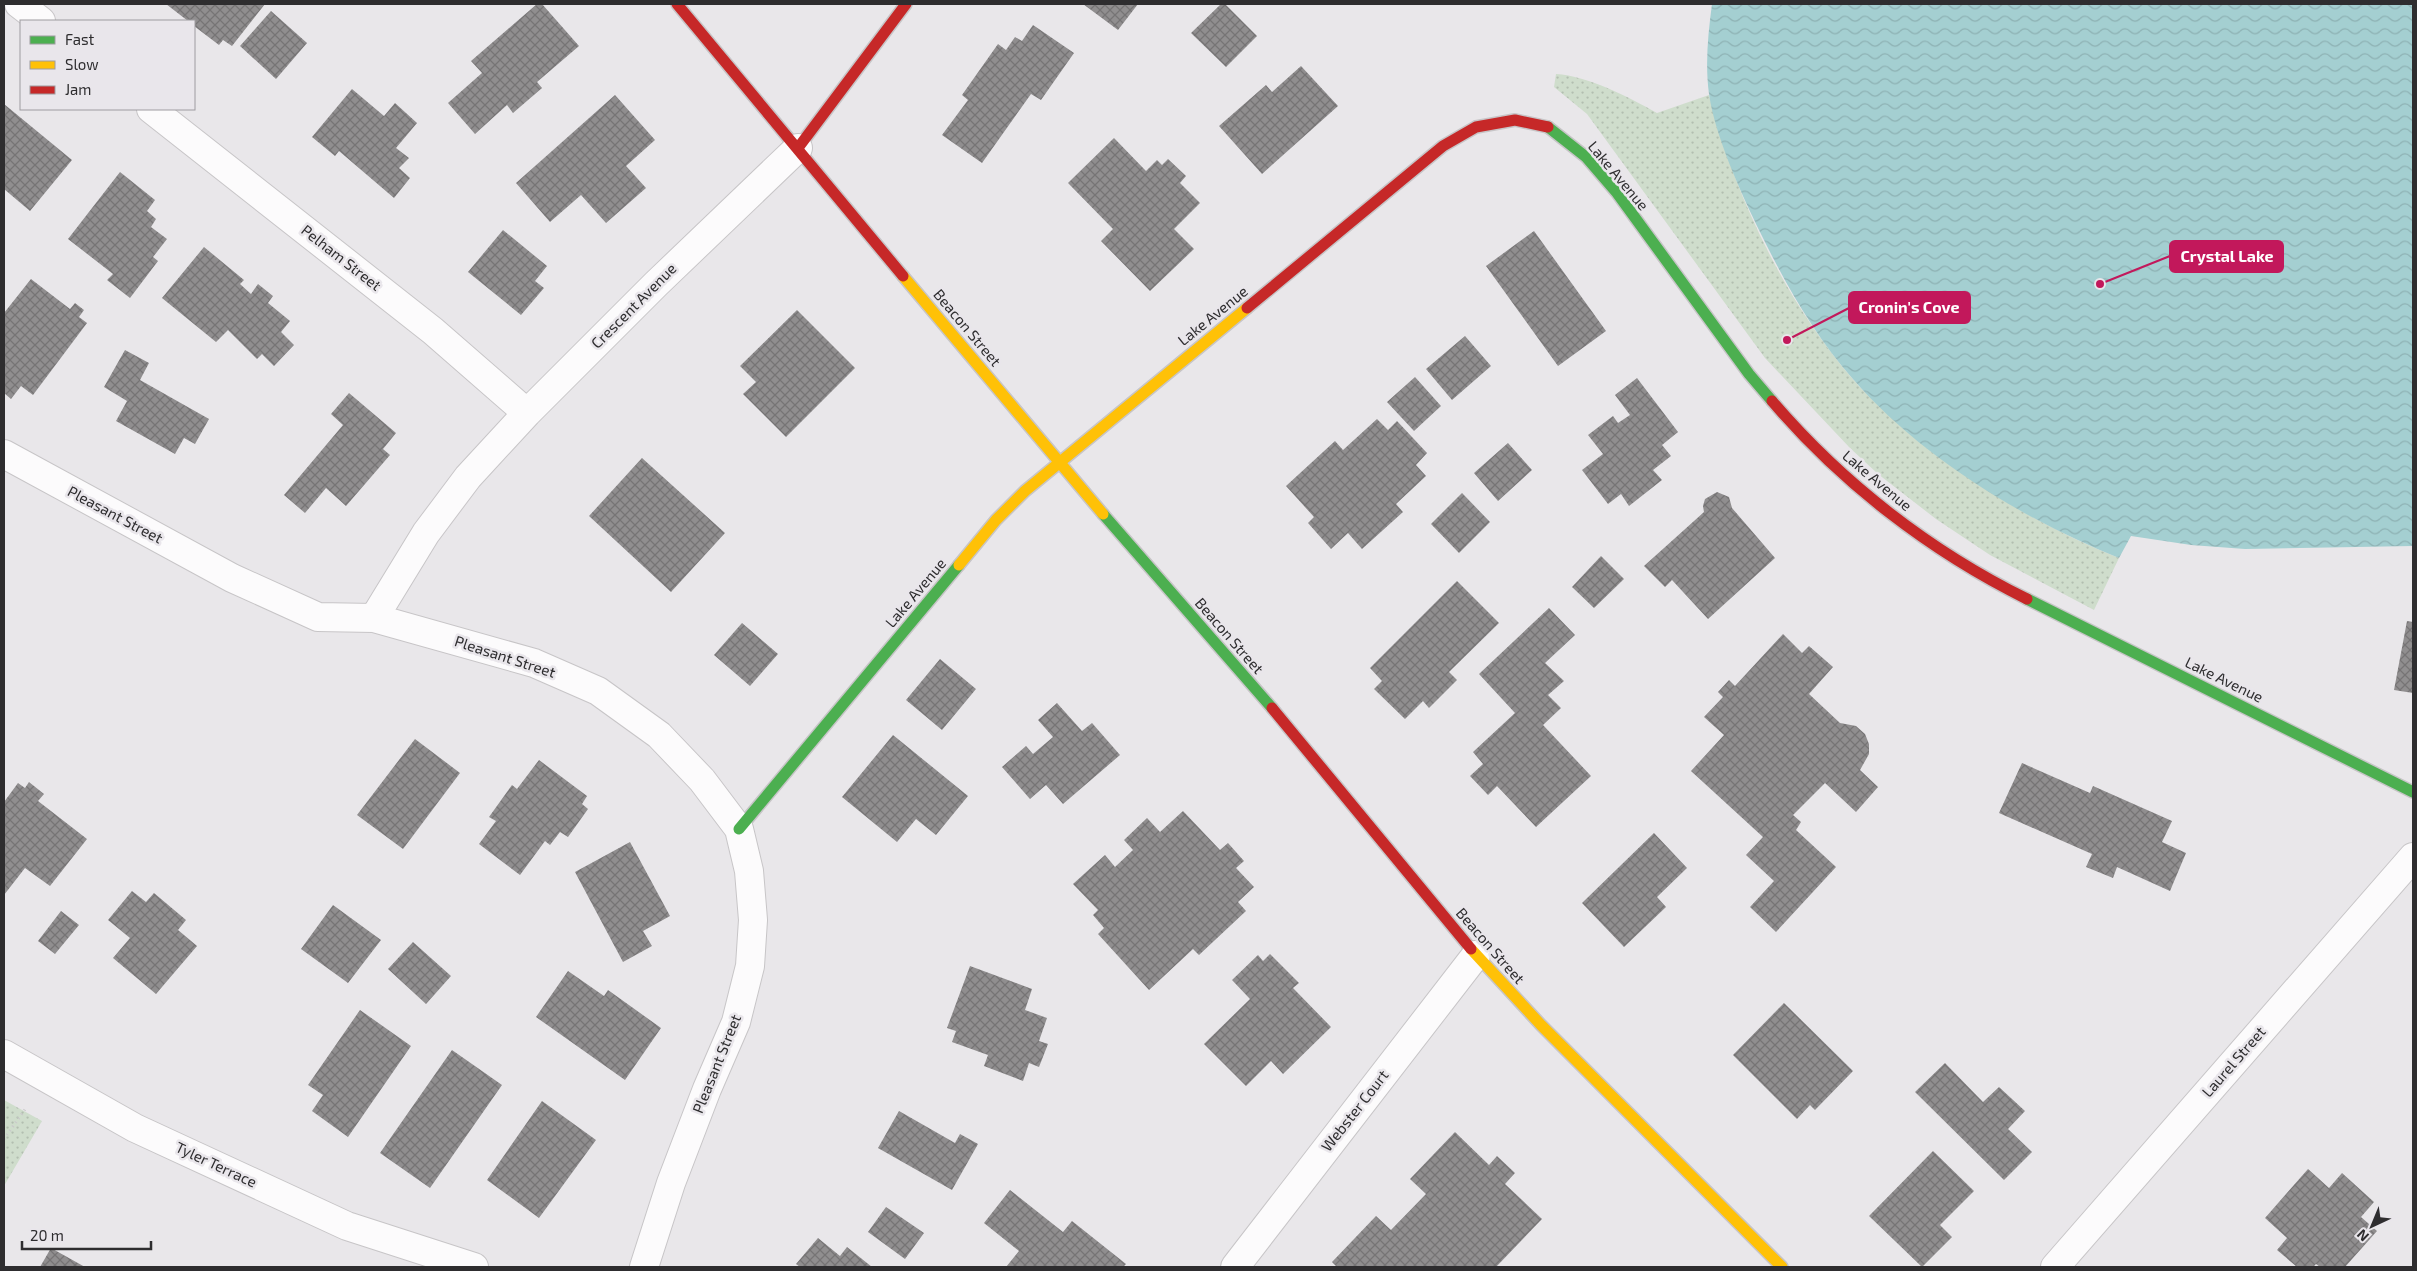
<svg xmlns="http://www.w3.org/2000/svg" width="2417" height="1271" viewBox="0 0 2417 1271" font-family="'Exo 2',sans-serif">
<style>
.grass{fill:url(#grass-dots)}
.water{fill:url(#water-waves)}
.building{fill:url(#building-cross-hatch)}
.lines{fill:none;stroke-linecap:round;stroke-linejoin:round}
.street-casing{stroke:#c7c5c7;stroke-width:30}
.fast-casing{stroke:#c7c5c7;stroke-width:14}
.slow-casing{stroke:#c7c5c7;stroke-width:14}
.jam-casing{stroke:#c7c5c7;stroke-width:14}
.path{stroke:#c9c8ca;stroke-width:3;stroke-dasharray:1 4;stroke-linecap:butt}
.street{stroke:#fcfbfc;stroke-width:28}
.fast{stroke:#4caf50;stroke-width:11}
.slow{stroke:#ffc107;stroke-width:11}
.jam{stroke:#c62828;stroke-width:11}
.labels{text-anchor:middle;stroke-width:5;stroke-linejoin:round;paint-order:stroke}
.street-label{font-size:15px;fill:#2e2d2f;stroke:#e9e6eb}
.leader{fill:none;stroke:#c2185b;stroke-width:2}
.callout-dot{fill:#c2185b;stroke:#e9e6eb;stroke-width:2}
.callout{fill:#c2185b;stroke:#c2185b;stroke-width:2}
.callout-label{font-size:16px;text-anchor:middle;font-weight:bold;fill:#fff}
</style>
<defs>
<pattern id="grass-dots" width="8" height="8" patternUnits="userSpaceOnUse" patternTransform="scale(1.25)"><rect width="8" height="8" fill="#cfddcc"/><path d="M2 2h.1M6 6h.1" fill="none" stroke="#b2beb0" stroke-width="1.8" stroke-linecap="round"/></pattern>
<pattern id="water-waves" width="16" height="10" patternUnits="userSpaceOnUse" patternTransform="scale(1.25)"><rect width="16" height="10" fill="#a4cfd1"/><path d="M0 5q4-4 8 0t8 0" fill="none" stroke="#8eb2b4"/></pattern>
<pattern id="building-cross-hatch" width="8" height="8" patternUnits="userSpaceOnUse" patternTransform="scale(1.25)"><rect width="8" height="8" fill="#908e8f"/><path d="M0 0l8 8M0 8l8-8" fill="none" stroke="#767475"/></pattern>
</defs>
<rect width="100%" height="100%" fill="#e9e7ea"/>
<path class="grass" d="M1556 74C1588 76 1629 97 1657 113L1709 95C1735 196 1783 297 1851 377 1866 395 1883 410 1900 424 1965 481 2039 526 2119 558L2094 610 1990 555 1936 519 1878 474 1850 448 1765 358 1587 114 1554 87Z
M4 1100 42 1121 4 1186Z"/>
<path class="water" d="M1712 4H2413V546L2245 549 2191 545 2131 536 2119 558C2024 520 1919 456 1852 378 1814 335 1785 283 1760 232 1741 193 1715 136 1709 94 1705 64 1708 34 1712 4Z"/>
<path class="building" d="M166 4H265L232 46 223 40 219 45 194 26V21H188Z
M537 4H542L579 46 537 82 542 88 513 113 507 105 475 134 448 103 482 73 471 61Z
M1083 4H1138L1118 30Z
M1221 4H1225L1257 36 1226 67 1191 33Z
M271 11 307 43 276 79 240 46Z
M1033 25 1074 53 1041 100 1031 94 982 163 942 135 968 100 962 95 998 44 1006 50 1015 37 1022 41Z
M1301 66 1338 106 1262 174 1219 126 1266 85 1272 92Z
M352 89 384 116 395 103 417 123 396 148 409 158 399 168 410 178 394 198 339 151 335 156 312 137Z
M615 95 655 140 626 166 646 188 606 223 581 195 550 222 516 183Z
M4 104 72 160 30 211 4 189Z
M1114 138 1146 171 1157 160 1162 165 1168 159 1186 176 1180 183 1200 203 1174 229 1194 249 1150 291 1101 241 1113 229 1068 183Z
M120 172 155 200 147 211 156 219 151 227 167 239 153 257 158 261 130 298 107 280 113 274 68 239Z
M503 230 547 266 535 281 544 288 521 315 468 272Z
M1534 231 1606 331 1558 366 1486 266Z
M204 247 244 280 240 284 251 294 258 284 273 296 268 303 290 321 281 332 294 345 274 366 262 354 257 359 228 330 216 342 162 298Z
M31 279 70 309 75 303 84 310 79 317 87 323 33 395 21 386 11 399 4 393V313Z
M797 310 855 368 786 437 743 394 756 382 740 366Z
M1465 336 1491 366 1452 400 1426 369Z
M125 350 149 363 140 380 209 419 195 444 184 438 175 454 116 421 127 401 104 387Z
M1415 377 1441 406 1414 431 1387 402Z
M1637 378 1678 432 1662 445 1671 456 1653 470 1662 480 1629 506 1621 494 1608 504 1582 470 1603 454 1588 435 1613 416 1618 423 1630 415 1615 395Z
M349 393 396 433 383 449 390 455 346 506 326 488 305 513 284 495 343 425 331 414Z
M1377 419 1388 430 1397 421 1427 453 1416 465 1426 476 1396 504 1403 512 1362 549 1348 533 1331 549 1308 523 1314 517 1286 486 1335 441 1343 450Z
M1508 443 1532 470 1498 501 1474 473Z
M642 458 725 533 671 592 589 516Z
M1717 492 1729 497 1732 508 1775 558 1708 619 1672 580 1665 587 1644 566 1704 512 1703 506 1705 499Z
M1462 493 1490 522 1459 553 1431 524Z
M1601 556 1624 579 1594 608 1572 587Z
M1457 581 1499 623 1449 672 1457 680 1429 708 1423 701 1405 719 1374 689 1382 681 1370 668Z
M1549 608 1575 635 1545 663 1564 681 1548 695 1561 708 1543 725 1591 776 1536 827 1497 786 1488 795 1470 776 1483 764 1473 752 1515 713 1479 674Z
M2407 621 2413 622V693L2394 690Z
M742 623 778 654 750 686 714 655Z
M1783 634 1802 653 1809 646 1833 667 1809 694 1840 723 1856 726 1865 734 1869 744V754L1860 770 1878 787 1856 812 1825 783 1793 815 1801 822 1796 830 1836 867 1776 932 1750 907 1774 881 1746 855 1763 837 1691 771 1724 735 1704 717 1723 697 1718 692 1729 680 1735 686Z
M940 659 976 689 942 730 906 700Z
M1057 703 1082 731 1092 723 1120 755 1063 804 1046 785 1030 799 1002 767 1026 746 1033 754 1053 737 1038 720Z
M893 735 968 796 936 835 916 819 897 842 842 797Z
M415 739 460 773 403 849 357 815Z
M539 760 587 796 582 804 588 809 568 837 560 832 550 845 545 841 520 875 479 844 496 821 489 817 512 785 517 789Z
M2022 763 2090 793 2093 786 2172 821 2162 842 2186 853 2170 891 2117 867 2113 878 2086 867 2092 854 1999 813Z
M29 782 44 794 38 801 87 839 50 886 25 868 4 895V802L18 783 25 788Z
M1183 811 1220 850 1228 843 1244 861 1236 868 1254 887 1238 902 1246 911 1199 955 1193 949 1149 990 1098 934 1104 928 1093 915 1098 910 1073 884 1105 855 1115 867 1133 850 1124 840 1147 818 1160 832Z
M1654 833 1687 868 1657 897 1666 907 1624 947 1582 903Z
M630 842 670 916 643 931 652 946 623 962 575 872Z
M132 891 146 902 154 893 186 920 178 930 197 946 156 994 113 958 130 938 108 920Z
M333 905 381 940 348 983 301 949Z
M61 911 79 925 55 954 38 941Z
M413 942 451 976 426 1004 388 969Z
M1270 954 1299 983 1293 988 1331 1027 1283 1074 1271 1061 1246 1086 1204 1044 1250 999 1232 980 1258 955 1263 961Z
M970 966 1032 989 1025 1010 1047 1018 1039 1041 1048 1044 1039 1067 1029 1063 1023 1081 984 1066 988 1055 952 1042 956 1031 947 1028Z
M568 971 604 996 608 990 661 1028 625 1080 536 1017Z
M1784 1003 1853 1071 1815 1110 1810 1105 1797 1119 1733 1055Z
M360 1010 411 1046 348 1137 312 1111 323 1095 308 1085Z
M452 1050 502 1085 430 1188 380 1153Z
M1945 1063 1983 1102 1999 1087 2025 1111 2008 1129 2032 1152 2004 1180 1915 1092Z
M542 1101 596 1140 539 1218 487 1180Z
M899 1111 955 1143 960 1134 978 1144 952 1190 878 1148Z
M1455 1132 1489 1165 1497 1156 1515 1173 1505 1184 1542 1219 1496 1267H1337L1332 1262 1376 1216 1391 1230 1426 1194 1410 1179Z
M1933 1151 1974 1191 1940 1225 1952 1237 1922 1267 1869 1216Z
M2308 1169 2329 1188 2342 1173 2374 1202 2361 1217 2377 1231 2345 1267H2320L2316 1264 2313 1267H2297L2277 1250 2287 1238 2265 1218Z
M1010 1190 1063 1232 1072 1221 1126 1264 1123 1267H1006L1019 1251 984 1223Z
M886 1207 924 1233 905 1259 868 1232Z
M818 1238 840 1256 847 1247 872 1267H800L796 1264Z
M51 1248 85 1267H40Z"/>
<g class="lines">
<g class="street-casing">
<path id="street" d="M19 4 41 21
M151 109 433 331 527 413
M4 454 232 578 318 617 374 618 534 663 598 691 659 735 702 780 739 829 749 871 753 920 750 966 736 1022 707 1089 671 1183 644 1267
M374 618 426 533 468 477 527 413 656 284 798 148
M4 1054 135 1128 347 1226 474 1267
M1235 1267 1476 955
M2055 1267 2413 857"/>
</g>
<g class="fast-casing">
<path id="fast" d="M1548 127 1586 157 1617 193 1749 374 1772 401
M1103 514 1272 708
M2027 599 2413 792
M739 829 959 565"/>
</g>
<g class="slow-casing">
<path id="slow" d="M903 276 1103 514
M959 565 996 520 1025 491 1247 308
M1471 949 1541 1025 1782 1267"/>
</g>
<g class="jam-casing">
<path id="jam" d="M677 4 903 276
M798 148 906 4
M1247 308 1443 146 1476 127 1515 120 1548 127
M1772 401C1842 483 1930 551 2027 599
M1272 708 1471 949"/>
</g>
<path class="path" d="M4 1139 26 1108"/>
<use href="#street" class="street"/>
<use href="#fast" class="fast"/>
<use href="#slow" class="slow"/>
<use href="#jam" class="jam"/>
</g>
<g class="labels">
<g class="street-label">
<text transform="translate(1618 176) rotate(50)" y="5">Lake Avenue</text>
<text transform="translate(341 258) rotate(38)" y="5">Pelham Street</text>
<text transform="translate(634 306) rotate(-45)" y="5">Crescent Avenue</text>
<text transform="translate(1213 316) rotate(-39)" y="5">Lake Avenue</text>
<text transform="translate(967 328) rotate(50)" y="5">Beacon Street</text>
<text transform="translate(1877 481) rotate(40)" y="5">Lake Avenue</text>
<text transform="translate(115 515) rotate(28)" y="5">Pleasant Street</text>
<text transform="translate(916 593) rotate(-50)" y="5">Lake Avenue</text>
<text transform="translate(1229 636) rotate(49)" y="5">Beacon Street</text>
<text transform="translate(505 657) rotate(18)" y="5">Pleasant Street</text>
<text transform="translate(2224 680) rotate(26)" y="5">Lake Avenue</text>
<text transform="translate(1490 946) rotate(49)" y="5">Beacon Street</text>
<text transform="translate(2234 1062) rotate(-49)" y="5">Laurel Street</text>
<text transform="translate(717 1064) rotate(-68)" y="5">Pleasant Street</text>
<text transform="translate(1355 1111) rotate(-52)" y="5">Webster Court</text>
<text transform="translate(216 1165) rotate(25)" y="5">Tyler Terrace</text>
</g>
</g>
<path class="leader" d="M2100 284L2170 256M1787 340L1849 308"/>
<g class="callout-dot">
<circle cx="2100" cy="284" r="5"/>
<circle cx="1787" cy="340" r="5"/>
</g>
<g class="callout">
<rect x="2170" y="241" width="113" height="31" rx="5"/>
<rect x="1849" y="292" width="121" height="31" rx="5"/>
</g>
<g class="callout-label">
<text x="2227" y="262">Crystal Lake</text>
<text x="1909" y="313">Cronin's Cove</text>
</g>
<rect width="2417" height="1271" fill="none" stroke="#2e2d2f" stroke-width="10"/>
<rect x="20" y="20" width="175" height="90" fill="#e9e6eb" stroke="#9e9ca0"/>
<rect x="30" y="36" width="25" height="8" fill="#4caf50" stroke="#9e9ca0"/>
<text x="65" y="45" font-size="15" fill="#2e2d2f">Fast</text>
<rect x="30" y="61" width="25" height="8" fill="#ffc107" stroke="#9e9ca0"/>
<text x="65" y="70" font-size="15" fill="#2e2d2f">Slow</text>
<rect x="30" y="86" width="25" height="8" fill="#c62828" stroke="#9e9ca0"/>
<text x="65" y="95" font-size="15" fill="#2e2d2f">Jam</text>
<g transform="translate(2372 1226) rotate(224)" stroke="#e9e6eb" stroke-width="4" paint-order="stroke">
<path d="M0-4L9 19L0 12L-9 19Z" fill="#2e2d2f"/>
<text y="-8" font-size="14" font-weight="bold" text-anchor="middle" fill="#2e2d2f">N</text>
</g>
<path d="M22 1241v8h129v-8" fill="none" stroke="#2e2d2f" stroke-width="2.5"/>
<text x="30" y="1241" font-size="15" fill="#2e2d2f" stroke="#e9e6eb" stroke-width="4" paint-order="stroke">20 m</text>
</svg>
